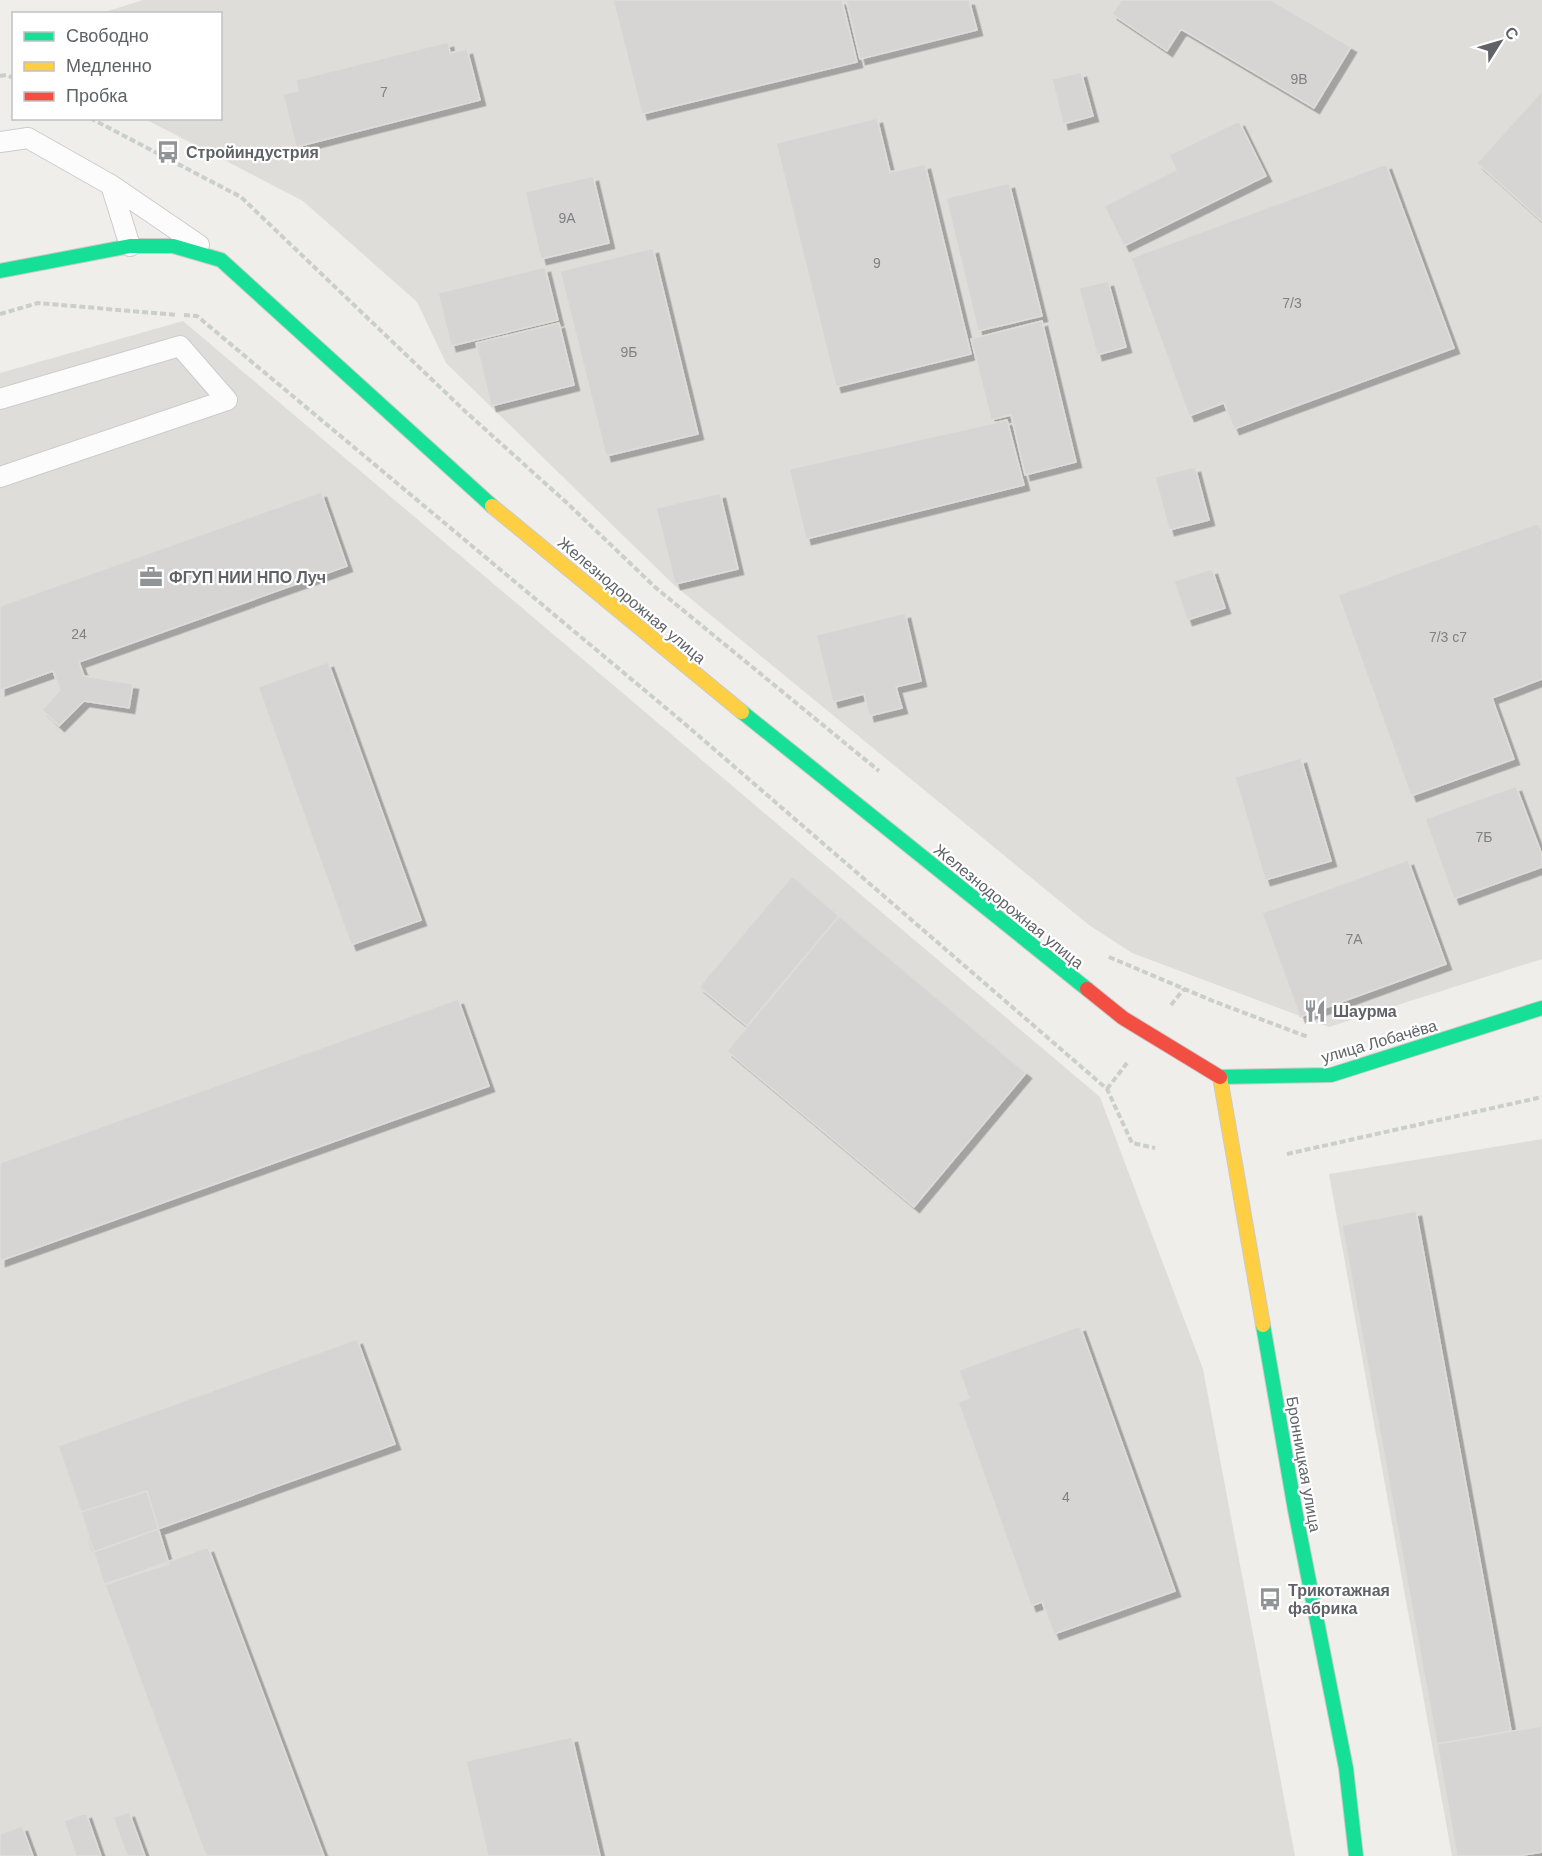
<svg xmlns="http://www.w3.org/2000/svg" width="1542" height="1856" viewBox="0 0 1542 1856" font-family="Helvetica,sans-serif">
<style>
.industrial{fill:#dfddda}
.building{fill:#d6d5d3;stroke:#deddd9;stroke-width:1.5;filter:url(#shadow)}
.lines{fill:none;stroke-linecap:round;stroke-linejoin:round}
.lane-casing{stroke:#cbcccc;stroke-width:22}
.fast-casing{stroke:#cacacb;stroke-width:16}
.slow-casing{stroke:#cacacb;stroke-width:16}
.jam-casing{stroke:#cacacb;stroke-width:16}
.path{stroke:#cacfcc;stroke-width:4;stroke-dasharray:6 3;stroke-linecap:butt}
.lane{stroke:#fdfcfc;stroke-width:20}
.fast{stroke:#16e098;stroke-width:14}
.slow{stroke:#ffcf43;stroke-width:14}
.jam{stroke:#f24e42;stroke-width:14}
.labels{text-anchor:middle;stroke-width:4.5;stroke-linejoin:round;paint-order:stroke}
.number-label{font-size:14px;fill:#7e8184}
.poi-label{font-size:16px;font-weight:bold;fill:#5f6368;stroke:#fff;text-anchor:start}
.street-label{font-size:16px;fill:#5f6368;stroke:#fff}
</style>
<defs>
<filter id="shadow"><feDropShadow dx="5.5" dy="5.5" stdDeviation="0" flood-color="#0004"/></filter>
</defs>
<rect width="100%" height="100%" fill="#efeeea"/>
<path class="industrial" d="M143 0H1542V959L1329 1027 1132 953 1089 925 674 585 446 363 417 302 303 201 145 119 220 118V14H99Z
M183 321 1100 1097 1203 1369 1295 1856H0V373Z
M1542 1139V1856H1452L1329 1174Z"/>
<path class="building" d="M613 0H842L857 62 642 114Z
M846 0H969L977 30 860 59Z
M1121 0H1271L1351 47 1314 108 1181 29 1167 51 1112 14Z
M448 42 450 53 467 49 480 100 296 147 283 94 298 91 296 80Z
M1081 72 1093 116 1063 124 1052 79Z
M1542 91V221L1477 163Z
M877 118 890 172 925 164 971 354 836 387 776 143Z
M1239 121 1266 176 1124 246 1104 206 1176 170 1169 155Z
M1386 164 1454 348 1234 429 1224 403 1189 416 1131 258Z
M593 176 609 243 541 259 525 192Z
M1009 183 1042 316 978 331 946 198Z
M653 248 698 434 606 456 560 271Z
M545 267 558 320 451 346 438 293Z
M1108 281 1126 347 1097 355 1079 288Z
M1042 321 1076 462 1025 475 1011 415 991 420 971 339Z
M559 323 574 385 491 406 476 343Z
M1007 420 1024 485 806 539 789 469Z
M1195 467 1209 520 1169 530 1155 477Z
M321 492 347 566 79 662 84 676 133 684 129 708 84 701 59 726 42 710 60 690 53 671 0 690V606Z
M720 493 738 569 675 584 656 508Z
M1539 523 1542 532V679L1492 698 1514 759 1411 796 1338 595Z
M1212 569 1225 608 1187 620 1174 581Z
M905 613 921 681 896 687 902 708 869 716 864 694 833 702 816 635Z
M328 662 421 920 351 945 258 687Z
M1301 758 1331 861 1265 880 1235 777Z
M1516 786 1542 855V867L1454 899 1425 819Z
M1408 860 1446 964 1300 1017 1262 913Z
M792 876 839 916 747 1026 699 987Z
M839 916 1026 1073 914 1207 727 1051Z
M458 999 489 1086 0 1261V1163Z
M1416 1211 1511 1731 1437 1744 1342 1225Z
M1080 1326 1175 1591 1054 1634 1042 1602 1031 1606 958 1402 969 1398 959 1370Z
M357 1339 395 1444 91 1553 81 1512 58 1446Z
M147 1491 169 1564 104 1584 81 1512Z
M208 1547 324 1856H206L105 1585Z
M1542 1726V1852L1518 1856H1457L1437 1744Z
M572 1737 600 1856H488L466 1761Z
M129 1812 145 1856H127L113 1817Z
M86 1813 101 1856H76L64 1821Z
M22 1826 33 1856H0V1834Z"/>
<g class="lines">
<g class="lane-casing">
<path id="lane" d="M0 142 28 138 111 185 199 245
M111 185 130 246
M0 399 180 346 227 400 0 477"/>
</g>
<g class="fast-casing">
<path id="fast" d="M0 271 130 246H173L221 260 492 506
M742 712 1087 989
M1220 1077 1331 1075 1542 1008
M1263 1325 1295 1510 1346 1768 1356 1856"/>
</g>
<g class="slow-casing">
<path id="slow" d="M492 506 742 712
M1220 1077 1263 1325"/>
</g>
<g class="jam-casing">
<path id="jam" d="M1087 989 1123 1018 1220 1077"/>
</g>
<path class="path" d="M0 76 6 75 14 78
M90 118 241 197 467 413 566 502 656 588 879 771
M0 314 38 303 177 315
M184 315 197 316 685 724 1107 1089 1132 1143 1155 1148
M1109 957 1213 1001 1308 1037
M1171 1005 1184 989
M1107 1089 1127 1063
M1287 1154 1542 1097"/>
<use href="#lane" class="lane"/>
<use href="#fast" class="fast"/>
<use href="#slow" class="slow"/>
<use href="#jam" class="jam"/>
</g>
<defs>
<g id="bus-bare" transform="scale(1.8)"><path d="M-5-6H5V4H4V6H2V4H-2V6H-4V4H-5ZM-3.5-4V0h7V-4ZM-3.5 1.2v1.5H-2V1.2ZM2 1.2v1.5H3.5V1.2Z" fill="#919496" stroke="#fff" stroke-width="2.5" paint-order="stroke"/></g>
<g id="office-bare" transform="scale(1.8)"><path d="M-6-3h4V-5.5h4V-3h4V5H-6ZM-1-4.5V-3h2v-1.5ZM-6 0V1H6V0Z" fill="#919496" stroke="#fff" stroke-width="2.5" paint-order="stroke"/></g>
<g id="restaurant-bare" transform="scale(1.8)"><path d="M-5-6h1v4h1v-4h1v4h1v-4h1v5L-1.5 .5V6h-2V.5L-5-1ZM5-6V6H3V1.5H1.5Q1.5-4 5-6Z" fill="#919496" stroke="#fff" stroke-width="2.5" paint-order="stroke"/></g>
</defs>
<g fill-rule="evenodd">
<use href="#bus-bare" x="168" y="152"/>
<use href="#office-bare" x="151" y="577"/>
<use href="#restaurant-bare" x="1315" y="1011"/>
<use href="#bus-bare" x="1270" y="1599"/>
</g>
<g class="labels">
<g class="number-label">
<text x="1299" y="84">9В</text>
<text x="384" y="97">7</text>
<text x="567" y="223">9А</text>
<text x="877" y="268">9</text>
<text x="1292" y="308">7/3</text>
<text x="629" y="357">9Б</text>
<text x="79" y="639">24</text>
<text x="1448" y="642">7/3 с7</text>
<text x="1484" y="842">7Б</text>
<text x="1354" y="944">7А</text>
<text x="1066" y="1502">4</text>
</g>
<g class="poi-label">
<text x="186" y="158">Стройиндустрия</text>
<text x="169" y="583">ФГУП НИИ НПО Луч</text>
<text x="1333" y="1017">Шаурма</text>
<text x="1288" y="1596">Трикотажная<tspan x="1288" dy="18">фабрика</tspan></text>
</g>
<g class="street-label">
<text transform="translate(632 600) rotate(40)" y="6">Железнодорожная улица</text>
<text transform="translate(1009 906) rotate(39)" y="6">Железнодорожная улица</text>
<text transform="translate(1379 1041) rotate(-16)" y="6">улица Лобачёва</text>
<text transform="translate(1304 1464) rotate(80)" y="6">Бронницкая улица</text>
</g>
</g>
<rect x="12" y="12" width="210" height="108" fill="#ffffff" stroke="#bfc1c3" stroke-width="1.5"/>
<rect x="24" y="32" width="30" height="9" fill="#16e098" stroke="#bfc1c3" stroke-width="1.5"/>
<text x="66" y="42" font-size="18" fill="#5f6368">Свободно</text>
<rect x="24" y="62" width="30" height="9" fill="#ffcf43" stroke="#bfc1c3" stroke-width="1.5"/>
<text x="66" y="72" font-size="18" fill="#5f6368">Медленно</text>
<rect x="24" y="92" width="30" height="9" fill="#f24e42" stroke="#bfc1c3" stroke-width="1.5"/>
<text x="66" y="102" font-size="18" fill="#5f6368">Пробка</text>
<g transform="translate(1500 42) rotate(53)" stroke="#ffffff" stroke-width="4.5" paint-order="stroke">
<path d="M0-4.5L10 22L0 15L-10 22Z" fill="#5f6368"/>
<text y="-9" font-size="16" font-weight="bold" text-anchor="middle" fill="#5f6368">С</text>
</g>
</svg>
